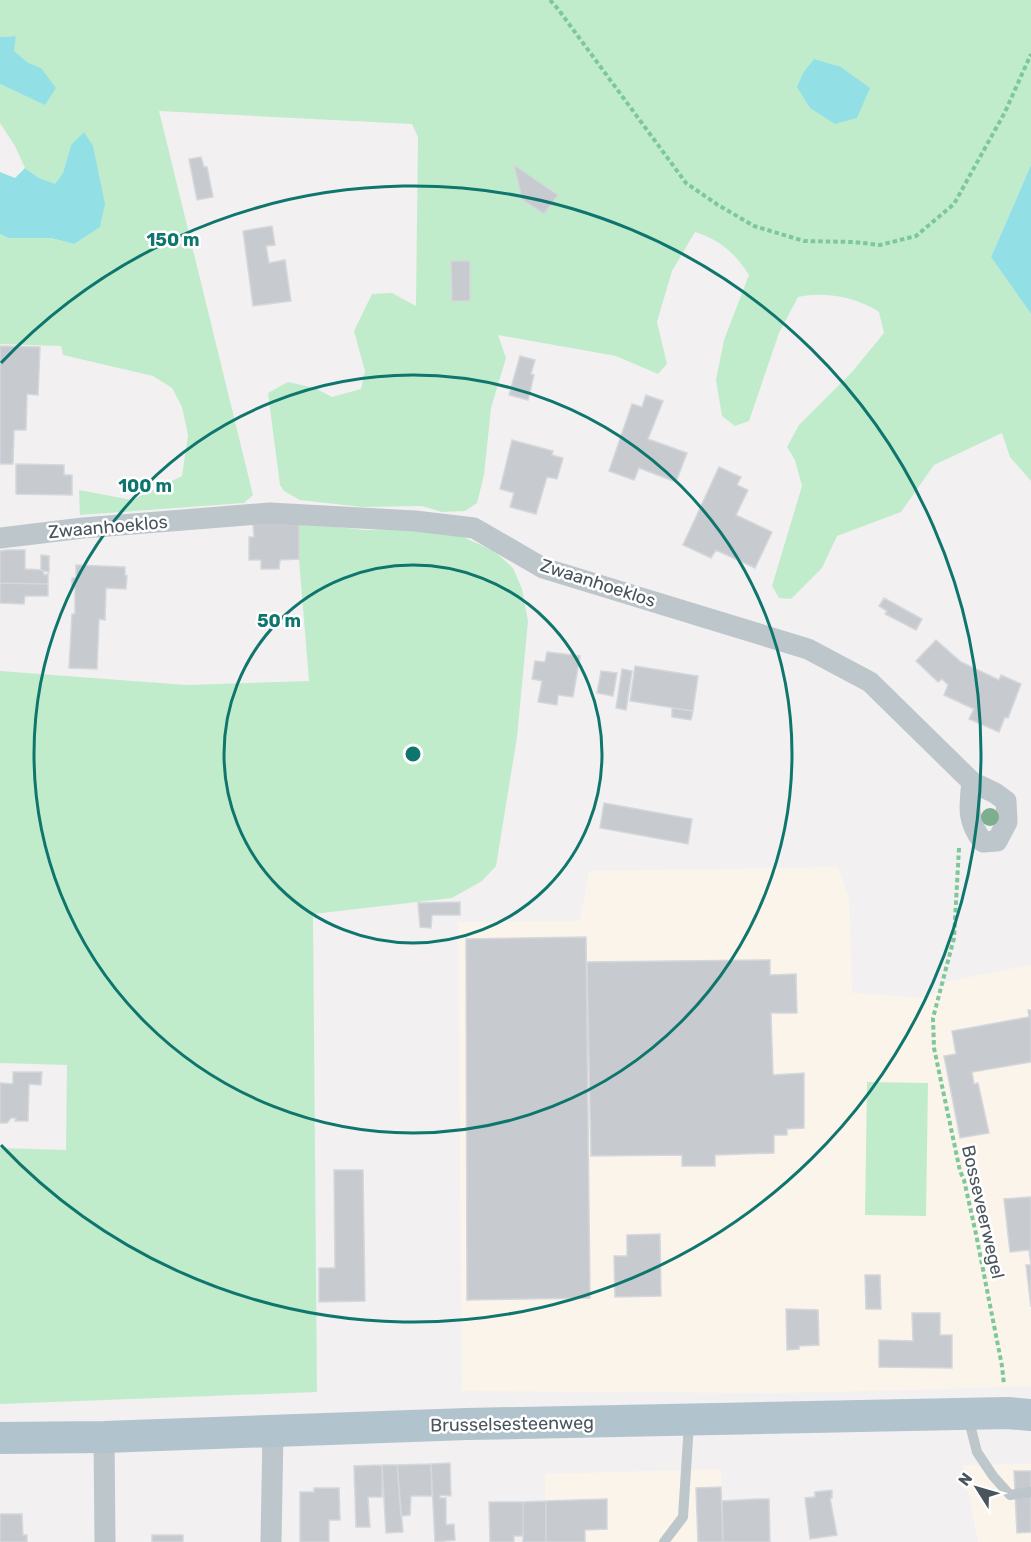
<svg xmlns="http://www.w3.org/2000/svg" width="1031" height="1542" viewBox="0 0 1031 1542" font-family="Rubik,sans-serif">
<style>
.commercial{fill:#fbf4eb}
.green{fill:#c1eccc}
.water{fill:#92e0e6}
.building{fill:#c7cbcf;stroke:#d4d7db;stroke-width:1.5}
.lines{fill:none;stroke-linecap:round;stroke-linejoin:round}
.path{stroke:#7cc898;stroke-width:4;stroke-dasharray:4.5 3;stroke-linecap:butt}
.lane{stroke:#bcc6cb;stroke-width:10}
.street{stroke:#bcc6cb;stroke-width:21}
.primary{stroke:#b1c3cc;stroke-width:32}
.tree{fill:#7daf8f}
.ring{fill:none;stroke:#0f766e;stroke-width:3}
.labels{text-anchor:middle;stroke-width:5;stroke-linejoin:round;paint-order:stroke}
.street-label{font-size:18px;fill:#49555c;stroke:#fff}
.centre{fill:#0f766e;stroke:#fff;stroke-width:3}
.ring-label{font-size:18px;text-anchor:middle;font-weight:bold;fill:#0f766e;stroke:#fff;stroke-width:5;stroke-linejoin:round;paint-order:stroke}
</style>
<rect width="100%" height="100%" fill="#f2f0f0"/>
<path class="commercial" d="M838 867 849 899 852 993 928 998 949 981 1031 965V1386L917 1390 773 1393 462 1391 458 922 580 921 589 871Z
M1031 1464V1542H978L963 1465Z
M721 1469 723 1542H546L545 1474Z"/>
<path class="green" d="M0 0H1031V165L991 257 1031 314V481L1010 457 1002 433 934 465 901 512 837 536 822 568 791 599 779 598 772 586 802 486 795 460 787 447 799 425 852 372 884 333 879 312C857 297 825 291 798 297L779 333 749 421 735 426 722 416 716 380 724 340 749 275C735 253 720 240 695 232L672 271 657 322 667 364 658 374 616 356 498 335 506 358 491 408 484 475 477 503 465 511 442 512 422 506 362 507 300 500 284 491 280 485 268 393 288 382 315 388 332 397 361 389 365 371 354 331 372 294 392 293 416 306 418 137 412 124 159 111 253 495 244 503 80 515 79 490 132 500 182 476 188 435 182 407 172 388 153 376 63 355 61 346 0 344V234L8 238H51L74 244 71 145 63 173 55 185 39 178 25 168 15 146 0 123V84L44 104 41 68 27 62 13 51 16 36 0 37Z
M299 522 364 530 402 529 463 537 494 551 513 568 522 589 528 621 517 737 496 866 482 881 452 898 313 914 317 1392 0 1404V1148L66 1150 67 1065 0 1063V671L186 685 309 681 299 559Z
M867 1082 928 1083 926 1216 865 1215Z"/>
<path class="water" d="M16 36 14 51 27 62 41 68 56 88 45 105 0 84V37Z
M814 59 841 67 870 88 857 118 835 124 810 108 797 87 803 73Z
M84 132 93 146 105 204 100 227 74 244 51 238H8L0 234V172L15 178 25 168 39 178 55 184 63 173 71 145Z
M1031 165V314L991 257Z"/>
<path class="building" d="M201 157 204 167H207L213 197 197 200 189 159Z
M514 165 558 195 544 214 522 199Z
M272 226 275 245 266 246 269 263 285 260 291 301 253 306 243 231Z
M451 261H470V301H452Z
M0 346 40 347 38 395 27 394 26 430H14L13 464H0Z
M520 356 535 360 531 374 534 375 528 400 509 395Z
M646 395 663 401 648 439 687 453 676 482 639 468 634 480 609 471 632 404 642 407Z
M512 440 553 451 552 455 563 458 557 479 547 477 536 514 510 507 514 493 500 489Z
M16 464 64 465V475H72V495L16 494Z
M719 467 741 477 737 485 748 490 736 515 772 532 755 568 716 550 711 558 683 545Z
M299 522V559L280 560 279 569H261V560H249V537H254L253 523Z
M7 550H25V569L43 570 44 575 48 574V584L0 583V551Z
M41 555 49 556V572L41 570Z
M76 565 125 567V575L127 576 126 589 106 588 105 620 99 619 97 669 69 668 72 614H75V588H72V578H76Z
M0 583 48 584V596H25L24 604 0 603Z
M884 598 922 619 916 630 885 614 887 611 879 606Z
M936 640 961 662 999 680 1001 675 1021 684 1008 718 1005 717 999 732 969 719 974 709 944 695 948 685 942 679 938 682 916 661Z
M547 652 580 656 573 697 558 695 557 705 538 702 542 681 532 679 535 661 545 662Z
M635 666 698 676 693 711 630 701Z
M622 669 632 671 626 710 616 708Z
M601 671 617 673 613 696 597 693Z
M672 708 693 711 691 720 672 717Z
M604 803 692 819 688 844 600 828Z
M460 902V915H432L431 928 420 927 418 903Z
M586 937 590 1298 467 1300 466 939Z
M770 960V975L796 974 797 1013H771L773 1075 804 1073V1128L787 1129V1135H774V1153L715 1155V1166H682V1155L591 1156 587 962Z
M1028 1010H1031V1062L972 1072 974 1084 978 1083 989 1133 960 1138 944 1056 956 1054 952 1031 1029 1017Z
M13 1072H42L41 1085 29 1084 28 1121H15L16 1118H11L7 1123H0V1083L13 1084Z
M334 1170H363L365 1301 319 1302V1268H335Z
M1031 1197V1307L1026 1265H1031L1029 1250 1010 1252 1004 1199Z
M660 1234 661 1296 615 1297 614 1256H627V1235Z
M865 1275H880L881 1309H866Z
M786 1309 818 1310 819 1345 799 1346V1349L787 1350Z
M912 1313H940V1335H952V1368L879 1367V1340L913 1341Z
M450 1463 451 1496 440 1495V1498H446V1525L454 1524 455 1540 435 1542 431 1464Z
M431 1464 432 1496H411L410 1515 401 1516 397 1465Z
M382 1465H397L403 1532 386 1533Z
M382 1465V1497H368L370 1527H356L354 1466Z
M1014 1471H1031V1532L1017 1533Z
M721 1487 723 1542H698L696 1488Z
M314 1488H339L340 1520H329V1542H300V1492H314Z
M832 1490V1498H830L837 1535 810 1539 805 1498 815 1497V1492Z
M607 1499V1529L585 1530V1542H546V1501Z
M756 1499H769L770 1542H723L722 1501Z
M546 1501V1542H523V1502Z
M489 1502H523V1536H514V1542H490Z
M0 1514H22L23 1535H27V1542H0Z
M152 1535H183V1542H152Z"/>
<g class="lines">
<path class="path" d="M550 0 558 9 686 183 718 205 754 226 804 241 854 242 880 245 916 236 954 204 1005 112 1031 54
M959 848 954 938 933 1018 934 1048 960 1171 964 1180 976 1234 1002 1366 1004 1385"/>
<path class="lane" d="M968 1417 977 1452 993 1476 1010 1495 1031 1492
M664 1542 683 1517 689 1423"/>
<path class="street" d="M0 538 83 528 270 513 415 521 474 528 543 568 808 649 870 682 972 782 995 793 1006 801 1007 822 997 841 983 842C967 821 969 808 972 782
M104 1437 105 1542
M271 1542 273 1432"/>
<path class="primary" d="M0 1438 104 1437 467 1424 1007 1413 1031 1415"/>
</g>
<circle class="tree" cx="990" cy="817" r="9"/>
<g class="ring">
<circle cx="413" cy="754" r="189"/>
<circle cx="413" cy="754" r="379"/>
<path d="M1 363A568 568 0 1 1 1 1145"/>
</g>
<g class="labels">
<g class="street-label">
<text transform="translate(108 527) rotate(-5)" y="6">Zwaanhoeklos</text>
<text transform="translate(598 583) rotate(18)" y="6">Zwaanhoeklos</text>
<text transform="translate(983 1212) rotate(77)" y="6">Bosseveerwegel</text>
<text transform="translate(512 1424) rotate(-1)" y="6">Brusselsesteenweg</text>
</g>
</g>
<circle cx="413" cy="754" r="9" class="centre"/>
<g class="ring-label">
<text x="173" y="246">150 m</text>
<text x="145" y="492">100 m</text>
<text x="279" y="627">50 m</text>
</g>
<g transform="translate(977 1488) rotate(307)" stroke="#ffffff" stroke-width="4.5" paint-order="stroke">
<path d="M0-4.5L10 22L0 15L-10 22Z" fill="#49555c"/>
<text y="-9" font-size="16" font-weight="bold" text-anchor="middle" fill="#49555c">N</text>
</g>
</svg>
